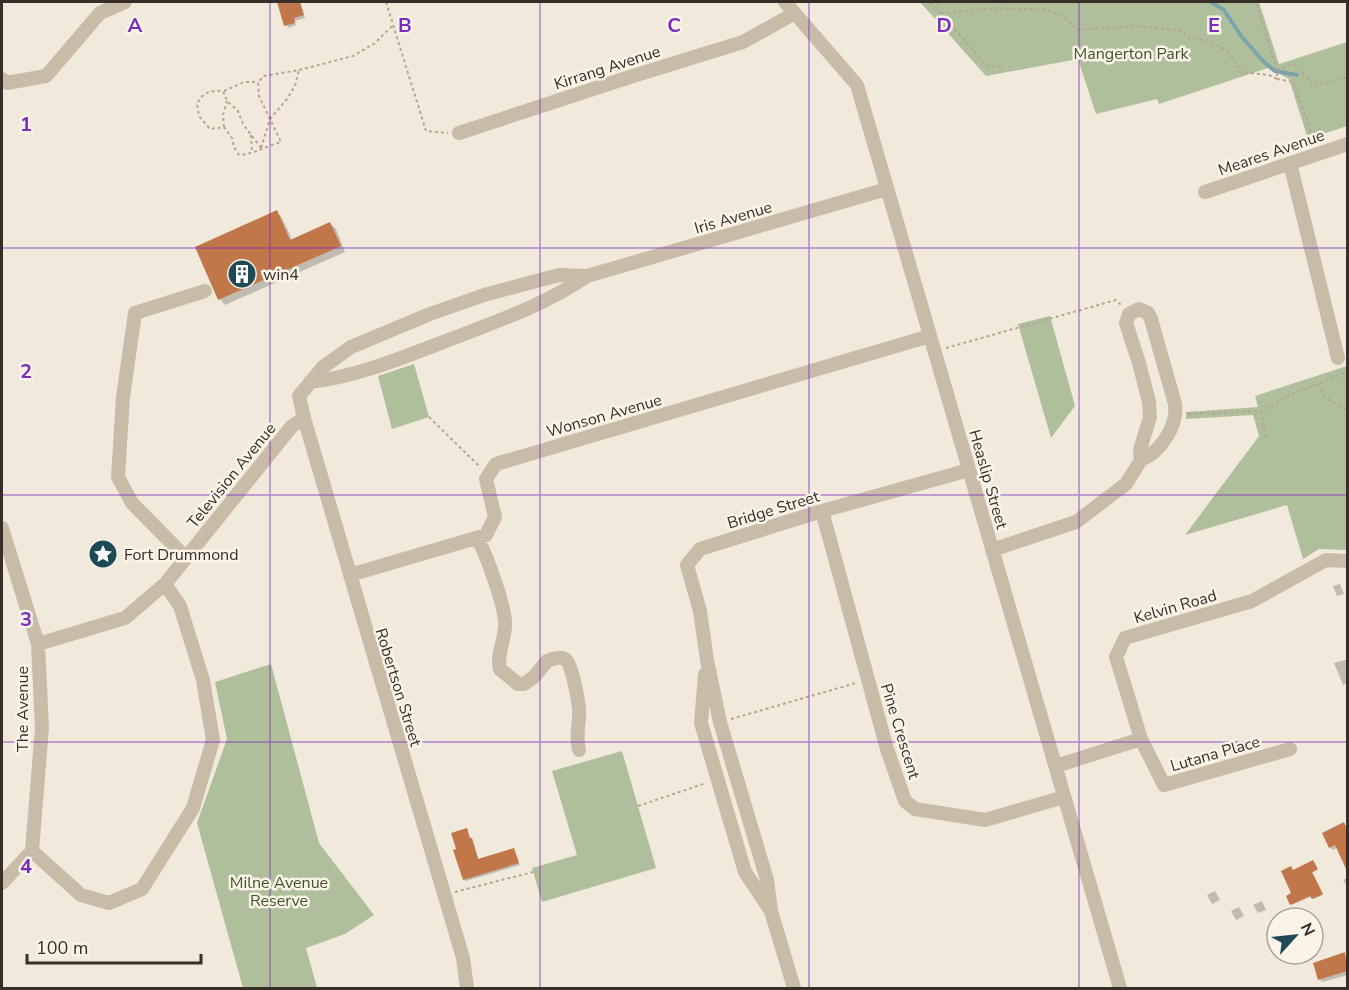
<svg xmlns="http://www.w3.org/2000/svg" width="1349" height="990" viewBox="0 0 1349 990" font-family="'Nunito Sans',sans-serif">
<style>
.green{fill:#afbf9c}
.shadow{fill:#0003}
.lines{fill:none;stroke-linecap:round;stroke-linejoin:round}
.stream{stroke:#7ca4ad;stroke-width:4}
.building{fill:#c1774a}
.path{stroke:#b4a693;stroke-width:2;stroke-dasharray:3 3;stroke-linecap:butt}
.minor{stroke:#c8bba8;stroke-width:14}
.grid{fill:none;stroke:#7b2cbf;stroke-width:1.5;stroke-opacity:0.55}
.labels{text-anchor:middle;stroke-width:5;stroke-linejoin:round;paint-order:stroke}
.park-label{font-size:16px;fill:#40532d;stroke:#f9f3e8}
.street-label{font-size:16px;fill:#362e28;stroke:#f9f3e8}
.poi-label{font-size:16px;fill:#362e28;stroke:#f9f3e8;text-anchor:start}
.grid-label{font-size:20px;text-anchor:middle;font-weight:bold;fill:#7b2cbf;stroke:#f9f3e8;stroke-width:5;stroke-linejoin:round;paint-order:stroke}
</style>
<rect width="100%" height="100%" fill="#f1eadc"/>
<path class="green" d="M920 2H1259L1279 64 1347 42V126L1308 139 1289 79 1268 68 1159 104 1157 99 1096 114 1078 59 986 76Z
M1050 316 1075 406 1051 438 1018 324Z
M414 364 429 417 392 429 378 376Z
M1347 366V550L1319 549 1303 559 1287 505 1185 535 1259 436 1253 415 1186 419V412L1258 407 1255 396Z
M271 664 319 843 374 915 345 934 306 948 317 988H243L197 823 227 739 215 682Z
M622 751 656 868 542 902 532 868 577 855 552 771Z"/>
<path class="shadow" d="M283 2H300L305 18 295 21 296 25 288 28 279 3Z
M277 212 282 218 293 241 330 224 336 229 345 252 225 305 220 299Z
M1340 584 1344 594 1337 596 1333 586Z
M1348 659V683L1343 685 1334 663Z
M1343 824 1348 826V868L1338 847 1333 850 1330 847Z
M470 840 473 841 479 861 514 850 520 865 466 881 464 880Z
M1313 862 1317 870 1312 873 1323 895 1314 899 1312 896 1292 905 1288 896 1293 894V871Z
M1348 878V888L1343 880Z
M1215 891 1220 900 1212 904 1207 895Z
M1262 901 1266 910 1258 913 1253 905Z
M1239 907 1244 916 1236 920 1231 911Z
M1344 954 1348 961V975L1322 982 1320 979Z"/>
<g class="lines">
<path class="stream" d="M1211 2 1224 10 1241 36 1264 62 1275 71 1297 75"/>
</g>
<path class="building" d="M277 2H300L304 15 294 18 295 23 284 26Z
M277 210 290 240 330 222 341 246 218 300 195 247Z
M1344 822 1347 830V871L1335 845 1329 848 1322 833Z
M467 828 470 838H472L478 859 514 848 519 863 463 880 453 850 456 849 451 833Z
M1313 860 1318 869 1312 872 1323 894 1312 899 1310 896 1290 905 1286 896 1291 893 1281 871 1291 866 1293 870Z
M1345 952 1347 971 1318 980 1313 963Z"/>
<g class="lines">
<path class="path" d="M386 2 426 131 448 133
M931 2 988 67 1003 66
M1004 2 1001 8C1019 11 1043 6 1059 14 1066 17 1072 25 1077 30L1135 26 1183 31 1186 37C1213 42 1229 45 1240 72L1269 75 1277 79V70L1256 2
M941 13 1001 8
M1277 70 1294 64 1314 86 1348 77
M1277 79 1293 82 1315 143
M224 91 244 82H258
M224 127 223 115 227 101
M251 135 252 153
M261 148 243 124 238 111 227 101 223 91C210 90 203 92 197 104L199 116 210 129 224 127 232 138 234 147 239 155C254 154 266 146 281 142L259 96 258 82 264 76 299 70 353 56 375 43 393 25
M261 148 270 119 287 99 295 86 299 70
M946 348 1116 300 1121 305
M1318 384 1326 398 1348 411
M1261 411 1266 438
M1188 414 1261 411 1294 393 1348 372
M429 417 480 467
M731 719 856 683
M638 806 706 783
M455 892 533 872"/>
<path class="minor" d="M785 2 857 85 1120 988
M2 79 7 83 46 76 100 13 125 2
M459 133 633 76 743 42 795 13
M1290 163 1338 358
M1205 192 1348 144
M310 382C361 376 411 354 459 336 503 319 548 303 587 276
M822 511 887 749 905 801 915 809 985 820 1064 797
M2 528 38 644 42 728 32 851 2 883
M477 538C486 553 505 606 505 623 506 638 496 654 500 669L518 684H524L534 677 547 661C552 659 560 656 565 659 572 662 578 700 579 708 580 724 575 733 579 750
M992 550 1076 522 1126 484 1141 460 1140 450 1150 417 1149 402 1139 363 1126 323 1129 314 1139 309 1148 313 1151 319 1175 404C1178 425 1161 452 1141 460
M186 558 132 503 118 477 123 397 135 313 205 291
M350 575 486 535 495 517 486 479 496 464 930 336
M38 644 125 618 165 584 292 426 304 418
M705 674 701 723 745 872 769 908
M1141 739 1164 785 1290 749
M1056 766 1141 739 1116 657 1125 638 1252 601 1326 560 1348 561
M32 851 81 895 109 903 142 889 193 808 213 740 203 680 180 606 165 584
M467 988 463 958 304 418 299 396 323 367 351 347 430 314 484 295 559 275 587 276 887 189
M794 988 771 911 767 880 720 722 707 660 700 611 687 565 700 549 822 511 969 470"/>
</g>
<path class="grid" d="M270 2V988M540 2V988M809 2V988M1079 2V988M2 248H1348M2 495H1348M2 742H1348"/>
<defs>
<g id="building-disc" transform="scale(1.5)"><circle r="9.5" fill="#1f4a55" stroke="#f9f3e8"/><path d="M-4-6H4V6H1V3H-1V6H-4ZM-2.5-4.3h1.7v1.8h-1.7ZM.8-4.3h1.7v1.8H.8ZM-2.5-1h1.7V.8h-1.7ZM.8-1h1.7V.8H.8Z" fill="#fff"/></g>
<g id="sight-disc" transform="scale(1.5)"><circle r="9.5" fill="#1f4a55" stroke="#f9f3e8"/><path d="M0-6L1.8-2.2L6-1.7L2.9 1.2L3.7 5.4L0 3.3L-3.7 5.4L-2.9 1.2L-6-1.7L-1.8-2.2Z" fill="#fff"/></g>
</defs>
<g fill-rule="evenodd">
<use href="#building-disc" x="242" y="274"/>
<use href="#sight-disc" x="103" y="554"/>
</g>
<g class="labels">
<g class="park-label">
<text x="1131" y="59">Mangerton Park</text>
<text x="279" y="888">Milne Avenue<tspan x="279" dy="18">Reserve</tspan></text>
</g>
<g class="street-label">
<text transform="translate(607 67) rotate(-18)" y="6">Kirrang Avenue</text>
<text transform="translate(1271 152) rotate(-19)" y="6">Meares Avenue</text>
<text transform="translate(733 217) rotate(-16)" y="6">Iris Avenue</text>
<text transform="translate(604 415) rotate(-16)" y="6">Wonson Avenue</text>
<text transform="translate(231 475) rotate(-51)" y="6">Television Avenue</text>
<text transform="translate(989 479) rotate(74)" y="6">Heaslip Street</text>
<text transform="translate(773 509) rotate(-17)" y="6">Bridge Street</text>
<text transform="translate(1175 606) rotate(-16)" y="6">Kelvin Road</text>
<text transform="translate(399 687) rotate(73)" y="6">Robertson Street</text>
<text transform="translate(22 709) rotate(-90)" y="6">The Avenue</text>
<text transform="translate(901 731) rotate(73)" y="6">Pine Crescent</text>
<text transform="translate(1215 753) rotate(-16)" y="6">Lutana Place</text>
</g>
<g class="poi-label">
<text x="263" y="280">win4</text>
<text x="124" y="560">Fort Drummond</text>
</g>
</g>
<g class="grid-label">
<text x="135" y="32">A</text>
<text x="405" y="32">B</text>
<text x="674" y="32">C</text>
<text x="944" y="32">D</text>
<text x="1214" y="32">E</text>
<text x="26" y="131">1</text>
<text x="26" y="378">2</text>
<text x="26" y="626">3</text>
<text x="26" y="873">4</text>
</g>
<rect width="1349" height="990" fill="none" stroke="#362e28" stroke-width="6"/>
<g transform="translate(1295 936) rotate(63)"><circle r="28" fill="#f9f3e8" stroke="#aba49b" stroke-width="1.5"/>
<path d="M0-4.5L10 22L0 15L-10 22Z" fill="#1f4a55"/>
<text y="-9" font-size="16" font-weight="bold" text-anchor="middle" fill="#362e28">N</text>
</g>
<path d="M27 954v9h174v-9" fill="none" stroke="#362e28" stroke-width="3"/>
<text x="36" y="954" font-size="18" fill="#362e28" stroke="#f9f3e8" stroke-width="4.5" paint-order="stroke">100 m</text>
</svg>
